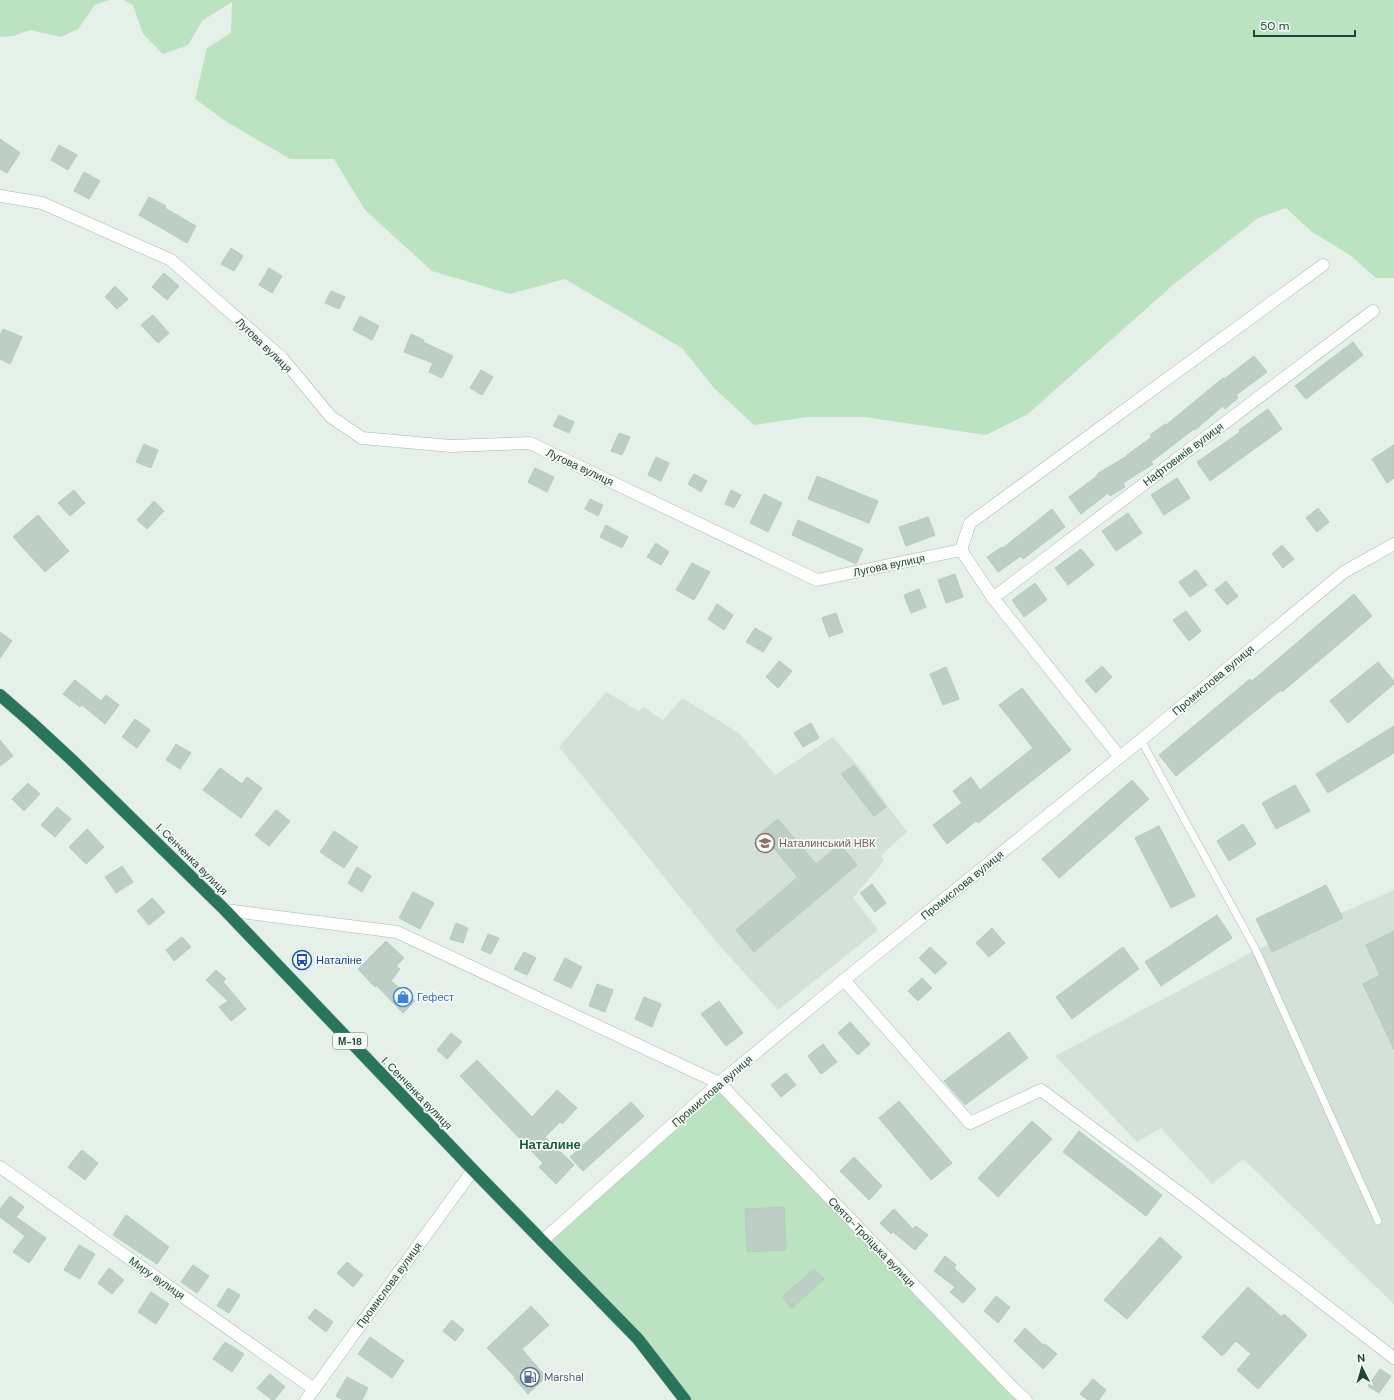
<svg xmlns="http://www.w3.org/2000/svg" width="1394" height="1400" viewBox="0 0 1394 1400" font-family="'DM Sans',sans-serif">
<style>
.built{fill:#d3e1d8}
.green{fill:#bbe3c1}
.building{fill:#bccec5;stroke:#b6cbbf}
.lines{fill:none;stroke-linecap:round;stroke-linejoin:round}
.lane-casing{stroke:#a6b9b0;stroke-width:8}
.street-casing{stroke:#a6b9b0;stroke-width:13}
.secondary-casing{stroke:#a2bdb0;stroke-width:13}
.highway-casing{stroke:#c1cbc7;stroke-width:13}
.lane{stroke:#fff;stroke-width:7}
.street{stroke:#fff;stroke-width:12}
.secondary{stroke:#fff;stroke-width:12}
.highway{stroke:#29755b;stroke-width:12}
.labels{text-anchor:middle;stroke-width:3.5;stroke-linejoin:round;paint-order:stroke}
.shield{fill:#f6fbf8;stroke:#617c70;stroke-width:1}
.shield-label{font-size:10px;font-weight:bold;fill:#214536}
.street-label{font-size:11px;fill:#214536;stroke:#f6fbf8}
.education-label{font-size:11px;fill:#785e54;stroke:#f6fbf8;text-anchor:start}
.transit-label{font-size:11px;fill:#164399;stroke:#f6fbf8;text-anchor:start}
.shop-label{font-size:11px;fill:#366cbe;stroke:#f6fbf8;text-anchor:start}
.service-label{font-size:11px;fill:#4e5e75;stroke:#f6fbf8;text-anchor:start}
.quarter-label{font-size:13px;font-weight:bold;fill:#1a5a42;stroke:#f6fbf8}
</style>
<rect width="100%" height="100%" fill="#e5f0e9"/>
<path class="built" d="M606 692 639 711 644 707 663 720 682 698 739 733 775 775 833 737 863 772 907 832 881 855 884 861 853 898 878 930 778 1010 719 945 559 747Z
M1394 890V1304L1243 1159 1212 1184 1161 1128 1137 1142 1055 1056 1256 950Z"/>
<path class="green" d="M0 0H109L95 5 78 29 61 37 30 30 13 36 0 37Z
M124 0H1394V278H1376L1350 255 1312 232 1286 208 1258 218 1174 284 1028 414 986 435 865 417H808L754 425 714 388 682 348 565 279 510 294 432 271 365 210 334 159H290L227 122 195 99 207 48 231 33 232 2 202 21 188 45 163 54 143 34 133 5Z
M719 1083 1026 1400H685L542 1241Z"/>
<path class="building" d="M0 139 20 153 7 173 0 169Z
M59 145 77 155 68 170 51 160Z
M84 172 100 181 89 199 74 191Z
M149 197 166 206 165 208 196 226 187 243 139 215Z
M231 248 243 256 234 271 221 264Z
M269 268 282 276 272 293 259 285Z
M164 273 179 286 167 300 152 287Z
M115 286 128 299 117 309 105 297Z
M331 291 345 297 339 309 325 303Z
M153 315 169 333 158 343 141 325Z
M360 316 379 326 372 340 353 330Z
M3 329 22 337 10 364 0 359V336Z
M411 334 424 340 423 342 453 356 442 378 429 372 433 363 404 352Z
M1353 342 1363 355 1306 399 1295 386Z
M1254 356 1267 372 1236 395 1238 398 1225 409 1223 406 1195 430 1194 429 1151 462 1153 464 1123 483 1125 487 1110 496 1108 493 1081 514 1069 497 1097 476V474L1127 456V455L1152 437 1150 435 1165 424 1166 425 1223 378 1224 379Z
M481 370 493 377 482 395 470 388Z
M1268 409 1282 429 1210 481 1197 462 1240 432 1239 430Z
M559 415 574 422 569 433 553 426Z
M619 433 630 437 622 455 611 451Z
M144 444 158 450 151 468 136 462Z
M1394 445V478L1387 483 1372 459Z
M656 457 669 463 661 481 648 475Z
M535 468 554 477 547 492 528 482Z
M694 474 707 481 701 492 688 484Z
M817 476 878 501 869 523 808 499Z
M1177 478 1190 498 1164 515 1151 495Z
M74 490 85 503 70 516 58 503Z
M731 490 741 495 734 508 725 504Z
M764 494 782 503 768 532 750 523Z
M590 499 603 505 598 516 585 509Z
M154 501 164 511 147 529 137 520Z
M1318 508 1329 522 1317 532 1306 518Z
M1052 509 1065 527 1023 559 1021 556 998 572 987 557 1002 547 1003 548Z
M1128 513 1142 533 1116 551 1102 531Z
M38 515 69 551 45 572 13 537Z
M928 517 935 535 906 546 899 527Z
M798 520 863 549 856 564 792 535Z
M606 525 628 537 622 548 600 537Z
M656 543 669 552 661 565 647 557Z
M1282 545 1294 559 1283 568 1272 554Z
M1081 549 1094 565 1068 585 1055 568Z
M692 563 710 572 694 600 676 590Z
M1196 570 1207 585 1190 597 1179 582Z
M955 574 963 597 946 603 938 580Z
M1226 581 1238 596 1227 605 1215 590Z
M1035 583 1047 600 1024 617 1012 600Z
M919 589 926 607 911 613 904 595Z
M1354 594 1372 616 1282 692 1281 690 1176 776 1159 755 1250 679 1252 681Z
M717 604 733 615 724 630 708 619Z
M1186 611 1201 631 1189 641 1173 620Z
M836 613 843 632 829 637 822 618Z
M755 628 772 638 763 652 746 642Z
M0 632 12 641 0 658Z
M779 661 792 671 778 688 766 677Z
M1378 662 1394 681V684L1348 723 1330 701Z
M1102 666 1112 677 1096 693 1085 681Z
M946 667 959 699 943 705 930 674Z
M75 680 101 701 106 695 119 705 105 724 82 705 80 707 63 694Z
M1022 688 1071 750 978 823 976 821 947 844 933 825 962 803 953 791 971 777 980 790 1033 748 999 705Z
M135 719 150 730 137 748 122 737Z
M811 723 819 738 803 747 794 733Z
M1394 726V753L1328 793 1316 774Z
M0 740 13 756 0 766Z
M176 744 191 753 180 769 166 760Z
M854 765 886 807 874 816 841 774Z
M220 768 242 784 247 777 262 788 241 818 203 790Z
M1132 780 1149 799 1059 878 1042 859Z
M28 783 40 794 24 811 12 799Z
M1295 785 1310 811 1276 829 1262 803Z
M57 807 71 819 55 837 41 825Z
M276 810 290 821 269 846 255 835Z
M778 819 816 864 840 844 857 865 754 952 736 930 798 877 761 833Z
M1243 824 1256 844 1229 861 1217 841Z
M1159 826 1195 896 1171 908 1135 838Z
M87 829 104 847 86 864 69 847Z
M334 831 358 847 344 868 320 852Z
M122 866 133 882 116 893 105 877Z
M357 867 371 876 362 892 348 883Z
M872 884 886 903 875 912 860 893Z
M1326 885 1343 918 1272 952 1256 919Z
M413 892 434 903 420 929 399 918Z
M152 898 165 912 149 925 137 911Z
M1217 915 1232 938 1161 986 1145 962Z
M456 923 468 928 463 943 450 939Z
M992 928 1005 943 989 957 976 943Z
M1394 931V1049L1363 984 1380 975 1366 945Z
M488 934 499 938 491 954 481 950Z
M182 937 191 947 174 961 166 950Z
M386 941 404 958 396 966 400 969 391 981 415 1001 403 1013 376 985 375 987 358 969Z
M930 947 947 963 935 974 919 958Z
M1123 947 1139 969 1072 1019 1056 997Z
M524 952 536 958 527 975 514 969Z
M565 958 582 967 571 988 554 980Z
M216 970 226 979 223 982 246 1009 231 1021 219 1007 228 1001 206 980Z
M922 978 932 988 918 1001 908 991Z
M597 984 613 990 605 1012 589 1006Z
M644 997 661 1004 652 1027 635 1019Z
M719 1001 743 1033 726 1046 701 1014Z
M850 1022 870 1044 858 1055 838 1033Z
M1009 1032 1028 1058 965 1105 944 1081Z
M451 1033 462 1042 447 1059 437 1050Z
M823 1044 837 1062 821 1074 808 1056Z
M477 1060 532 1117 557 1090 577 1108 562 1124 560 1122 545 1137 574 1165 556 1184 539 1167 543 1163 460 1076Z
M786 1073 796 1085 781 1097 771 1085Z
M899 1101 952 1163 931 1180 879 1118Z
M631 1102 644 1116 583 1171 570 1157Z
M1032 1121 1052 1139 998 1197 978 1178Z
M1079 1131 1162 1195 1146 1216 1063 1152Z
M82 1150 98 1163 85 1180 68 1167Z
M854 1157 882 1186 869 1200 840 1171Z
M10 1196 24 1207 16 1217 46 1238 29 1263 13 1252 25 1236 0 1217V1209Z
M784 1207 786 1250 747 1252 745 1209Z
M894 1209 913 1229 916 1226 928 1235 915 1250 893 1232 891 1234 880 1223Z
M126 1215 169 1247 157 1264 113 1235Z
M1160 1237 1182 1257 1127 1319 1104 1300Z
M79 1245 95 1254 80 1279 64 1270Z
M945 1256 956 1265 954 1268 976 1289 963 1303 950 1292 955 1287 934 1271Z
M347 1262 363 1275 353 1287 337 1273Z
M193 1265 209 1276 197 1293 181 1282Z
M109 1268 124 1280 112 1294 98 1283Z
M814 1269 824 1279 792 1308 782 1297Z
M1248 1287 1282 1317 1284 1314 1307 1335 1258 1389 1237 1370 1251 1354 1236 1341 1222 1356 1202 1337Z
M228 1288 240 1295 229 1313 217 1306Z
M151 1292 169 1304 156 1324 138 1312Z
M996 1296 1010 1307 998 1323 984 1311Z
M531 1306 549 1325 522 1349 546 1377 528 1394 514 1378 515 1377 487 1348Z
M315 1309 333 1322 326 1332 308 1318Z
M452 1320 464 1330 455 1341 443 1331Z
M1025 1328 1043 1345 1045 1344 1057 1354 1043 1369 1014 1341Z
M370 1337 404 1361 392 1378 358 1354Z
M225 1342 244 1354 232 1372 213 1359Z
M1380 1369 1391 1376 1379 1393 1368 1386Z
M270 1374 285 1387 274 1400H272L257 1388Z
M347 1377 368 1388 362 1400H343L336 1396Z
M1093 1379 1106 1390 1099 1400H1088L1080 1394Z"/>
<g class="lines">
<g class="lane-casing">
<path id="lane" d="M1141 740 1256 950 1378 1221"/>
</g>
<g class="street-casing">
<path id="street" d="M0 196 42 203 171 260 282 358 331 417 362 438 451 446 530 443 817 580 961 550 993 598 1120 757
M961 550 970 523 1323 265
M993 598 1373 311
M225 910 397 932 719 1083 1015 1390 1026 1400
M844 980 970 1123 1041 1090 1192 1202 1394 1358
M0 1167 314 1389"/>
</g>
<g class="secondary-casing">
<path id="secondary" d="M542 1241 719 1083 844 980 1141 740 1344 572 1394 544
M306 1400 473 1170"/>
</g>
<g class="highway-casing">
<path id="highway" d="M0 695 32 723 73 761 225 910 473 1170 638 1339 685 1400"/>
</g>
<use href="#lane" class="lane"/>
<use href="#street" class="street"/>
<use href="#secondary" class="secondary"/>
<use href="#highway" class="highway"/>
</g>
<defs>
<g id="school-ring" transform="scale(1)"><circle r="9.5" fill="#f6fbf8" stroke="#8d6e63" stroke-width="1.5"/><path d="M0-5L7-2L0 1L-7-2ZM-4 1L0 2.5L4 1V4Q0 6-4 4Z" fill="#8d6e63"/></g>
<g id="bus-ring" transform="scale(1)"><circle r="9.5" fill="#f6fbf8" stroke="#1a4fb4" stroke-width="1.5"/><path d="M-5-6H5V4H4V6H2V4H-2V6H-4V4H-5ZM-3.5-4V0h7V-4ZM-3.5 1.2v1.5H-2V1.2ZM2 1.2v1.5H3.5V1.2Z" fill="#1a4fb4"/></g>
<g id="shop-ring" transform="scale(1)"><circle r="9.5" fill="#f6fbf8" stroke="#3f7fe0" stroke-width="1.5"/><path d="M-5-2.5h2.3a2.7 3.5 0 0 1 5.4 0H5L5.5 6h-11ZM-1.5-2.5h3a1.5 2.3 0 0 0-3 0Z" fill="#3f7fe0"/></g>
<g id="fuel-ring" transform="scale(1)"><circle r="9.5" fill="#f6fbf8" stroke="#5c6f8a" stroke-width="1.5"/><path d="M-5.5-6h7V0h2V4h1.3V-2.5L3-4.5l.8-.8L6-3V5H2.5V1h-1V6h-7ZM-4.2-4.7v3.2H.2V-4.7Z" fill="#5c6f8a"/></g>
</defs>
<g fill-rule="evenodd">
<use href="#school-ring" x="765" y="843"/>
<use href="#bus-ring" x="302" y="960"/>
<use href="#shop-ring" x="403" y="997"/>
<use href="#fuel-ring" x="530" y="1377"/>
</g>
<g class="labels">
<rect class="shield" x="333" y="1033" width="34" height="16" rx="3"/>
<g class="shield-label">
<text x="350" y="1045">М-18</text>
</g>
<g class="street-label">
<text transform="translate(264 345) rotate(44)" y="4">Лугова вулиця</text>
<text transform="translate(1183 454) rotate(-37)" y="4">Нафтовиків вулиця</text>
<text transform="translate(580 467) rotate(25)" y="4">Лугова вулиця</text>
<text transform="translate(889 565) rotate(-12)" y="4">Лугова вулиця</text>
<text transform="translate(1213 680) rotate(-40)" y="4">Промислова вулиця</text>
<text transform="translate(192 859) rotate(45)" y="4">І. Сенченка вулиця</text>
<text transform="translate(962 885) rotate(-39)" y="4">Промислова вулиця</text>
<text transform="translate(712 1091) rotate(-41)" y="4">Промислова вулиця</text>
<text transform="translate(417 1093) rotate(46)" y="4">І. Сенченка вулиця</text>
<text transform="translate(872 1242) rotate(46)" y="4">Свято-Троїцька вулиця</text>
<text transform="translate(157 1278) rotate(35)" y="4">Миру вулиця</text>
<text transform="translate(389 1285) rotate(-54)" y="4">Промислова вулиця</text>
</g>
<g class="education-label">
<text x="779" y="847">Наталинський НВК</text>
</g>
<g class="transit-label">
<text x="316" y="964">Наталіне</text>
</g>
<g class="shop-label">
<text x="417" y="1001">Гефест</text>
</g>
<g class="service-label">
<text x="544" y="1381">Marshal</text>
</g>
<g class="quarter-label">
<text x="550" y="1149">Наталине</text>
</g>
</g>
<g transform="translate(1362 1368) rotate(355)" stroke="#f6fbf8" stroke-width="3" paint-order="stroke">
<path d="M0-3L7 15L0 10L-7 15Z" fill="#214536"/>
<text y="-6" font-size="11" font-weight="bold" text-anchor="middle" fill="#214536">N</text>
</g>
<path d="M1254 30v6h101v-6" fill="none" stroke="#214536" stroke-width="2"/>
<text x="1260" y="30" font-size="12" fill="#214536" stroke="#f6fbf8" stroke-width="3" paint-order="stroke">50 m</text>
</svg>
